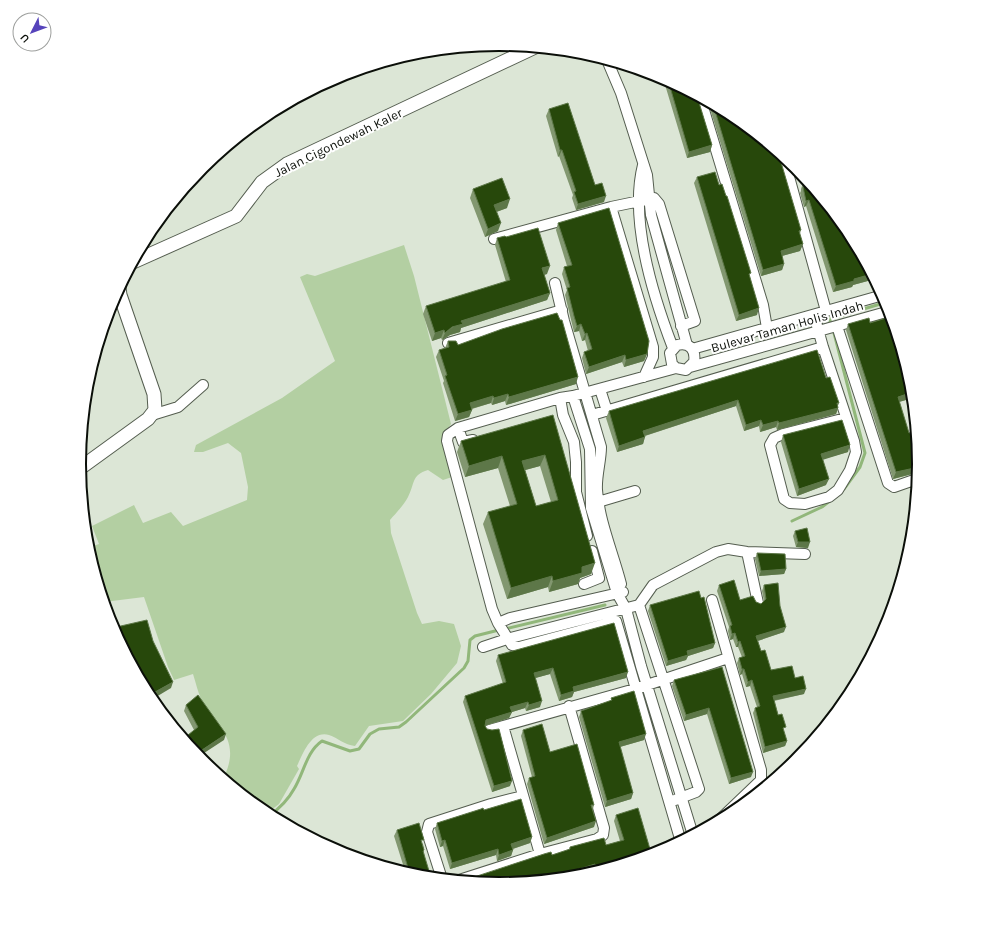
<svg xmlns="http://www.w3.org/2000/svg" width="999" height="929" viewBox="0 0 999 929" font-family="Karla,sans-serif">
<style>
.green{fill:#b3cfa2}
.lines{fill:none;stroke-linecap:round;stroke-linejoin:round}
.stream{stroke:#91b77a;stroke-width:3}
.minor-casing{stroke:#545d4f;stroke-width:12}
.major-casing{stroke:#545d4f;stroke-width:15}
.minor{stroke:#fff;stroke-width:10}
.major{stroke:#fff;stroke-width:13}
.wall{fill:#829770;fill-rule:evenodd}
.shaded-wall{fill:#5d7748}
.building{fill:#27480b;stroke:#5d7748;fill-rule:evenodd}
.labels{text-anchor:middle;stroke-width:4;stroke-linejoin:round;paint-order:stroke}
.street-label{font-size:13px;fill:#0b0f09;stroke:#fff}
.rim{fill:none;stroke:#0b0f09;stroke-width:2}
</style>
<rect width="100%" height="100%" fill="#dce6d6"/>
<path class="green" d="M404 245 414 276 451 424C438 441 446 459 452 477L443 480 428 470C411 475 415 484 408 497 404 505 396 513 390 520L391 533 417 613 422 624 439 621 454 624 461 646 457 663 431 694 403 721 369 726 355 746C344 745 338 738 329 735 311 730 303 754 297 766L299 769 279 804 266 814 221 778 225 775C240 740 219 728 202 701 198 693 196 683 193 674L174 680 168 667 144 597 104 602 92 562 90 547 99 544 92 526 134 505 143 523 171 512 183 526 247 500 248 487 241 453 228 443 203 452H194L196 445 282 398 335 361 300 277 307 274 315 276Z"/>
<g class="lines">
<path class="stream" d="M830 321V319L887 302
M834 333 865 453 860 467 844 489
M792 521 822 507 831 500
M505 629 605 605
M269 816C280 808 288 800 294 789 304 773 306 752 322 741L350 751 359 749 370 734 379 729 399 727 406 722 464 668 468 661 470 640 475 636 499 630"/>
<g class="minor-casing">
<path id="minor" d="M607 60 621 93 647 175 651 215 687 345
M700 97 763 305 767 328
M783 155 826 311
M643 165C629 220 653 296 673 348
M611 207 653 347V357L644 377
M494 239 611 207 654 198 659 204 695 321 681 326
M555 283 564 321 601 447C601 461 596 476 597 490 599 521 613 553 621 584
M814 315 823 347 854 441 856 452 850 470 838 490 829 497 805 504 790 503 784 499 770 445 774 438 783 434 846 418
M837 326 888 483 894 487 914 480 918 485
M448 343 562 310
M692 349 883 295
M690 367 890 311
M600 389 607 411
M573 396 590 449 591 508 617 593 626 609 641 666 693 835
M560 398 563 415 574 442 576 462V492L587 536
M152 415 178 407 203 385
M592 415 823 347
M458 428 463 442 473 440
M598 502 635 491
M747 552 758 603
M584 584 599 578 592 551
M623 592 510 618 498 623 492 609 447 441 448 435 458 428 560 398 573 396 676 368 686 370 694 362C696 350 690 342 677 345L670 353 672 364 676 368
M712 600 761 770V780L716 823
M639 605 699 789 696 792 675 800
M498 623 512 645 519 647 616 621 681 842
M483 647 507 639 639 605 653 585 716 552 728 549 747 552 805 554
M503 726 540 854
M489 730 635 689 728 658
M442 879 427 832 429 824 491 804 523 796
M456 881 540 854 597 839 603 835 604 828 569 706"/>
</g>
<g class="major-casing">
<path id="major" d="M133 262 236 216 262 182 287 164 535 47
M79 469 148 419 155 410 154 394 120 295 119 288"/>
</g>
<use href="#minor" class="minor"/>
<use href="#major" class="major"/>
</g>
<path class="wall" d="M663 78 697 96 712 145 710 152 687 158Z
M708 102 733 115 801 230 800 234 803 244 800 251 782 256 784 264 782 270 761 276Z
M549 109 595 185 604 202 576 210 572 198 573 195 559 156 558 157 546 116Z
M697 177 719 185 750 277 757 315 736 321 694 183Z
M803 183 849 231 875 279 853 285 852 287 833 292 806 206 804 207 800 193 801 191V189Z
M473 189 507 208 496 212 498 231 485 237 470 198Z
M558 223 647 354 644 361 624 367 622 362 586 374 582 358 584 352 588 351 585 340 582 341 579 331 574 332 565 295 567 290 562 274 564 267 567 266 556 230Z
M506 237 547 274 544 275 550 293 547 300 461 328 460 332 450 335 442 340 441 338 432 341 423 314 426 306 506 282 495 245 497 238Z
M885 316 912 383 913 398 899 402 909 433 920 465 919 477 916 473 893 479 846 330 848 324 870 323 884 319Z
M448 341 458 345 576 384 506 405 505 401 492 405 491 403 472 409V410L469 417 455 421 443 383 444 381 436 357 439 350 445 348Z
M826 378 838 408 836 414 777 430 776 427 760 432 759 426 744 431 736 406 645 436 643 444 617 452 606 418 609 411Z
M553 415 591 574 580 578 578 584 549 592 548 587 507 599 483 524 488 512 510 506 498 468 465 477 457 452 461 441ZM540 466 551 502 536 506 525 470Z
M783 435 848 452 823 459 826 485 797 496 781 442Z
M795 531 808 548 796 547 793 536Z
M757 553 786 569 784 574 759 576 755 559Z
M719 585 740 600 756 602 761 604 764 601 762 591 764 585 780 606 784 632 758 641 761 651 771 670 795 678 804 694 774 701 787 741 785 746 763 753 753 713 755 708 757 707 750 686 746 687 742 674 740 675 737 663 739 658 742 657 738 647H736L733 639 730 640 728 631 729 627 717 591Z
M650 605 715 643 713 648 688 656 686 660 666 666 648 611Z
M498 655 626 678 574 692 572 697 559 701 550 674 535 678 540 707 526 711 525 708 512 712 509 718 485 726 510 786 492 792 463 702 465 696 503 684 496 661Z
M722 667 751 777 729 784 707 714 684 721 672 686 674 680Z
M611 698 644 740 620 747 633 793 631 799 605 807 579 717 581 711 611 701Z
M186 705 224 740 194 730 184 711Z
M523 730 550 752 594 805 593 809 594 827 544 844 527 784 529 778 532 777 521 736Z
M484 810 532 837 530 843 513 849V850L511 856 497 861 496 855 450 869 443 846 440 847 435 829 437 823Z
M616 815 652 856 593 873 592 871 566 878 499 885 552 855 569 850 570 847 606 845 620 841 614 821Z
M397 830 423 844 427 877H417L406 874 394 836Z"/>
<path class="shaded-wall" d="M712 145 710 152 687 158 689 152Z
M560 150H562L559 156 558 157Z
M606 196 604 202 576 210 578 204Z
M510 199 507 208 491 214 494 205Z
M809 200 806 206 804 207 806 201Z
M501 223 498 231 485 237 488 229Z
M803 244 800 251 778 257 781 251Z
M784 264 782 270 761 276 763 270Z
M550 266 547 274 539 276 542 268Z
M872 274 875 279 853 285 852 287 833 292 836 286 854 279Z
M550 293 547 300 461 328 460 332 450 335 442 340 445 333 461 321Z
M759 308 757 315 736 321 739 315Z
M581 324 579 331 574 332 577 326Z
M444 330 441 338 432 341 435 333Z
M587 333 585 340 582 341 585 334Z
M647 354 644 361 624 367 626 360Z
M625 355 622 362 586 374 589 367Z
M578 377 576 384 506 405 509 397Z
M913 392V398L895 403 898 397Z
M508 394 505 401 492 405 494 398Z
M493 396 491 403 467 410 470 403Z
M738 400 736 406 641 437 643 431Z
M839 403 837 408H838L836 414 777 430 779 423Z
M472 410 469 417 455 421 458 414Z
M761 420 759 426 744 431 746 425Z
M778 421 776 427 760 432 763 425Z
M645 437 643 444 617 452 619 446Z
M850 445 848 452 819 461 821 454Z
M545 455 540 466 518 472 522 461Z
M502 456 498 468 465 477 469 466Z
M919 467 916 473 893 479 896 472Z
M829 479 826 485 797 496 799 489Z
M798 542H810L808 548 796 547Z
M595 563 591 574 580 578 578 584 549 592 553 581 582 567Z
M786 569 784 574 759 576 761 571Z
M552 576 548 587 507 599 511 588Z
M786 627 784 632 754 642 756 636Z
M735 633 733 639 730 640 732 634Z
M740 641 738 647H736L738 642Z
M715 643 713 648 688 656 686 660 666 666 668 661 687 651Z
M553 668 550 674 532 679 534 673Z
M742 669H744L742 674 740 675Z
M628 672 626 678 574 692 572 697 559 701 561 695 573 687Z
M752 680 750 686 746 687 748 682Z
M173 682 171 688 156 697 154 701H153L150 698 155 692Z
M806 689 804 694 771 701 773 696Z
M542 701 540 707 526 711 529 705Z
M528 702 525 708 512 712 509 718 484 726 486 720 510 707Z
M709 708 707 714 684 721 686 715Z
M226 734 224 740 198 757 196 754Z
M646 734 644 740 616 748 619 742Z
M787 741 785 746 763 753 765 747Z
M753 772 751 777 729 784 731 778Z
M512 781 510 786 492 792 494 786Z
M633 793 631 799 605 807 607 801Z
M596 821 594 827 544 844 547 838Z
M532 837 530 843 509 850 511 844Z
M445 840 443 846 440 847 442 841Z
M498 849 496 855 450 869 452 863Z
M513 850 511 856 497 861 499 855Z
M595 864 592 871 566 878 556 879 557 876Z
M429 871 427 877 424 878 417 877 413 876Z"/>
<path class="building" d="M668 80 697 96 712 145 689 152Z
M568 103 595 185 602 183 606 196 578 204 574 192 576 191 562 150H560L549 109Z
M713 104 733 115 778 152 801 230 799 231 803 244 781 251 784 264 763 270Z
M715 172 719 185 722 184 726 196H727L751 273 749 274 759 308 739 315 697 177Z
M502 178 510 199 494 205 501 223 488 229 473 189Z
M808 181 849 231 872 274 854 279V281L836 286 809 200 806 201 803 187H804L803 183Z
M609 208 649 341 647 354 626 360 625 355 589 367 584 352 592 349 587 333 585 334 581 324 577 326 574 316 567 288 570 287 564 267 572 265 558 223Z
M538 228 550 266 542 268 550 293 461 321 463 324 452 327 445 333 444 330 435 333 426 306 510 280 497 238 505 236 506 237Z
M557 313 560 320H562L578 377 509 397 508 394 494 398 493 396 470 403 472 410 458 414 445 376 447 375 439 350 449 347 448 341H456L458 345 502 329Z
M891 314 912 383 913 392 898 397 909 433 917 431 920 465V468L919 467 896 472 848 324 869 318 870 323 886 318 885 316Z
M817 350 826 378 830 377 839 403H837L838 408 779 423 778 421 763 425 761 420 746 425 738 400 643 431 645 437 619 446 609 411Z
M553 415 595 563 582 567V573L553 581 552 576 511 588 488 512 517 504 502 456 469 466 461 441ZM545 455 558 500 536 506 522 461Z
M842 420 850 445 821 454 829 479 799 489 783 435Z
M807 528 810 542H798L795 531Z
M757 553 785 554 786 569 761 571Z
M734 580 740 600 753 596 756 602 761 604 766 599 764 585 778 583 780 606 786 627 756 636 761 651 765 650 771 670 792 666 795 678 803 676 806 689 773 696 778 715 782 714 786 727 783 728 787 741 765 747 755 708 760 706 752 680 748 682 744 669H742L739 658 745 656 740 641 738 642 735 633 732 634 730 626 732 625 719 585Z
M699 591 701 598 704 597 715 643 687 651 688 655 668 661 650 605Z
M147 620 153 641 173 682 155 692 156 695 150 698 112 628Z
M614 623 628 672 573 687 574 691 561 695 553 668 534 673 542 701 529 705 528 702 510 707 512 712 486 720 485 726 487 729 492 730 499 729 512 781 494 786 465 696 506 682 498 655Z
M722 667 753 772 731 778 709 708 686 715 674 680Z
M634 691 646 734 619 742 633 793 607 801 581 711 612 700 611 698Z
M198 695 226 734 196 754 183 739 198 727 186 705Z
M170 721 176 730 169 722Z
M542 724 550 752 577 744 594 805H591L596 821 547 838 529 778 535 776 523 730Z
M521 799 532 837 511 844 513 850 499 855 498 849 452 863 445 840 442 841 437 823 481 809 483 808 484 810Z
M638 808 652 856 597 872 595 864 557 876 558 879 499 885 462 881 544 854 551 852 552 855 570 849V847L604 838 606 845 624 840 616 815Z
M419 823 424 840H421L424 850 423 851 429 871 413 876 410 875 397 830Z"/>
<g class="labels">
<g class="street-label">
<text transform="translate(338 142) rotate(-26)" y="5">Jalan Cigondewah Kaler</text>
<text transform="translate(787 326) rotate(-16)" y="5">Bulevar Taman Holis Indah</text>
</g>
</g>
<path d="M0 0H999V929H0ZM86 464a413 413 0 1 1 826 0a413 413 0 1 1-826 0Z" fill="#fff" fill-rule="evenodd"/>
<path class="rim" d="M86 464a413 413 0 1 1 826 0a413 413 0 1 1-826 0Z"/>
<g transform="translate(32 32) rotate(228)"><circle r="19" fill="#ffffff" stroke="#9d9f9d"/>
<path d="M0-3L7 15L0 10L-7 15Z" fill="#5643bb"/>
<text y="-6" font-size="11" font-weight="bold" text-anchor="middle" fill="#0b0f09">U</text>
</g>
</svg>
